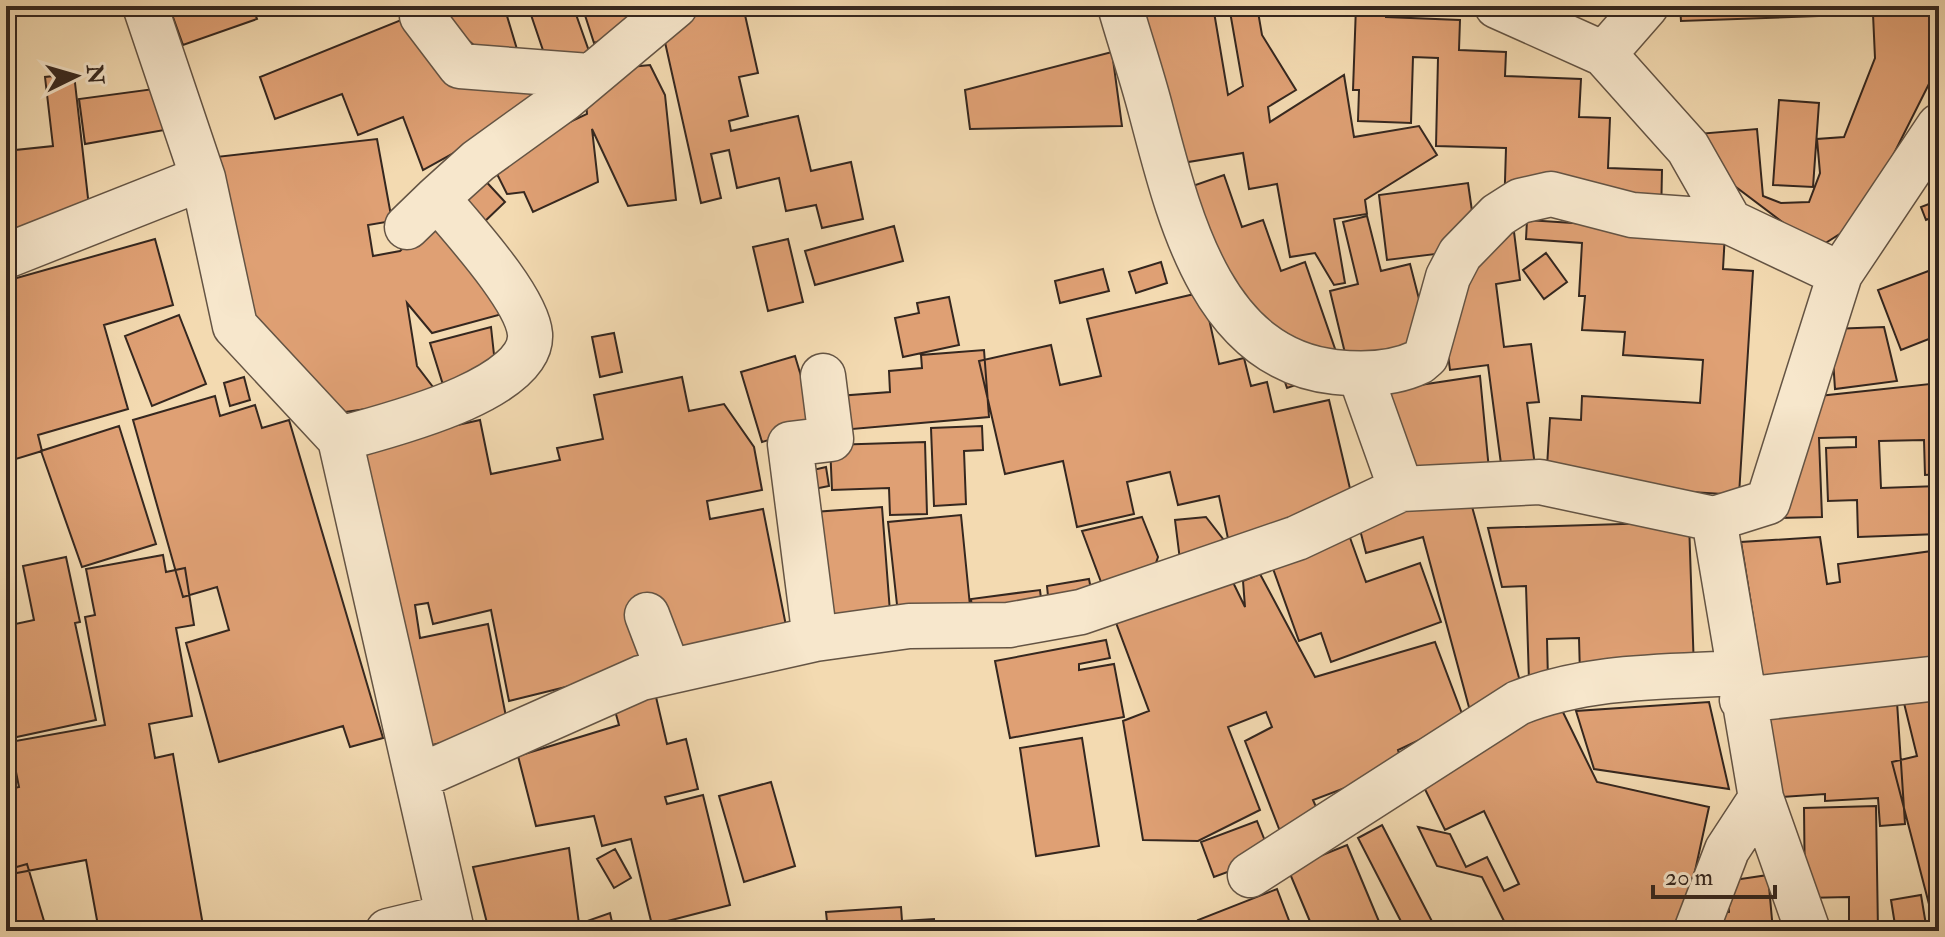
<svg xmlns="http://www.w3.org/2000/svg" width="1945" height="937" viewBox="0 0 1945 937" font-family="'IM FELL Double Pica',serif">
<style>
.building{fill:#dfa074;stroke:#35271f;stroke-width:2}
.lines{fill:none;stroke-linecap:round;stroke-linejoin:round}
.minor-casing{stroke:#645444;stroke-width:47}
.minor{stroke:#f7e7cc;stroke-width:44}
</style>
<rect width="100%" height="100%" fill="#f3dab1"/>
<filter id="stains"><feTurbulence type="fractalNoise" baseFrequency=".0025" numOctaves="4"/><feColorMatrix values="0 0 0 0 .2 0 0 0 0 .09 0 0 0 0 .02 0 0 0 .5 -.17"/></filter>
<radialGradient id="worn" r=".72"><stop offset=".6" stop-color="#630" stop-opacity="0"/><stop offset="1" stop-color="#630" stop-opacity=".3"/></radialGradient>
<path class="building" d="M169 6H252L257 19 183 45Z
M447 6H504L519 56 498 66 439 15Z
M528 6H573L590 54 549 68Z
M582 6H647L652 23 594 43Z
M680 6H743L758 73 739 77 748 116 729 121 731 131 798 116 811 171 851 162 863 219 822 228 816 205 786 211 779 178 737 188 729 150 711 154 721 198 701 203 658 11Z
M1119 6H1213L1228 95 1243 86 1229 6H1257L1262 35 1296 90 1268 107 1270 122 1344 75 1354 137 1419 126 1437 155 1365 200 1367 214 1334 219 1345 283 1334 285 1315 253 1290 257 1277 184 1249 189 1243 153 1158 167Z
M1356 6H1386V17L1460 20 1459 50 1506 52 1505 76 1581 79 1579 117 1610 118 1608 168 1662 170 1661 220 1504 214 1506 148 1436 146 1438 58 1413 57 1411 123 1358 121 1359 90H1353Z
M1680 6H1939V64L1860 221 1824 244 1809 242 1732 184 1697 134 1757 129 1763 196 1781 203 1809 202 1820 173 1817 139 1844 137 1875 58 1873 14 1681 21Z
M406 18 538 83 542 104 423 170 403 117 358 135 342 94 275 119 260 77Z
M1112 52 1122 126 970 129 965 90Z
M650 65 665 95 676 200 628 206 592 129 598 182 533 212 524 192 507 194 490 160 587 114 585 89 630 67Z
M74 74 89 207 6 233V151L53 146 45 77Z
M161 88 170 129 85 144 79 99Z
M1779 100 1819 103 1813 187 1773 185Z
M377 139 392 221 368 225 373 256 400 251 437 215 506 313 432 333 407 303 417 366 433 387 423 401 345 412 258 323 234 267 207 158Z
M480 175 505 202 481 225 455 199Z
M1224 175 1242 227 1263 220 1281 271 1305 262 1342 369 1287 388 1270 338 1219 293 1196 300 1161 197Z
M1468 183 1474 225 1462 239 1514 232 1520 280 1496 284 1504 347 1531 344 1539 402 1527 403 1536 474 1503 479 1488 365 1450 370 1435 254 1387 260 1379 195Z
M1939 200V232L1933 217 1926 220 1921 207Z
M1367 216 1381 271 1410 264 1427 330 1352 382 1330 291 1358 284 1343 222Z
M1527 220 1725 233 1723 269 1753 271 1739 495 1546 483 1550 418 1581 420 1582 396 1700 403 1703 360 1623 355 1625 332 1582 330 1585 296H1579L1582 243 1526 239Z
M894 226 903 261 815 285 805 251Z
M155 239 173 305 104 325 128 409 38 435 42 451 6 462V281Z
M788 239 803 302 768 311 753 247Z
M1546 253 1567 282 1544 299 1523 270Z
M1161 262 1167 283 1136 293 1129 272Z
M1939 267V335L1901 350 1878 290Z
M1103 269 1109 291 1060 303 1055 281Z
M1203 292 1219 364 1244 358 1251 386 1267 382 1274 412 1329 400 1357 518 1230 548 1219 496 1178 505 1170 472 1127 482 1134 514 1077 527 1063 461 1005 474 979 361 1051 345 1060 385 1101 376 1087 319Z
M949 297 959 345 903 357 895 318 919 313 917 303Z
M179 315 206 384 152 406 125 336Z
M491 327 496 373 444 388 430 343Z
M1884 327 1897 381 1835 389 1831 329Z
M614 333 622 372 600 377 592 337Z
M984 350 989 417 841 430 838 396 890 392 889 371 922 368 921 355Z
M795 356 816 426 762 442 741 372Z
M1480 376 1489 470 1410 468 1380 391Z
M244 377 250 400 230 406 224 383Z
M682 377 689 411 724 404 754 447 762 490 707 501 710 519 763 509 788 636 683 658 509 701 491 610 433 624 428 603 415 605 420 638 488 624 508 727 428 746 359 447 480 420 491 474 560 460 557 448 603 439 594 395Z
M1939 383V474L1925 475 1924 440 1879 441 1881 488 1939 486V534L1858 537 1857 500 1828 501 1826 448 1856 447V437L1819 438 1822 517 1774 518 1819 396Z
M215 396 220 416 255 405 262 428 289 420 383 738 350 747 343 726 219 762 186 643 229 630 217 587 183 597 133 420Z
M119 426 156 544 82 567 41 451Z
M982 426 983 450 964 451 966 504 934 506 931 428Z
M925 442 927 514 890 515 889 488 832 490 830 445Z
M826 467 829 486 804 491 800 473Z
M1468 492 1524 696 1470 711 1423 537 1366 553 1358 522Z
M882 507 891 625 824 629 814 512Z
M961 515 971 616 899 623 888 522Z
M1142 517 1158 557 1149 583 1107 598 1082 531Z
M1206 517 1230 548 1180 560 1175 520Z
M1689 522 1694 670 1580 674 1579 638 1547 639 1548 680 1529 681 1526 586 1502 587 1488 528Z
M1349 535 1366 582 1420 563 1441 622 1331 662 1321 633 1299 641 1271 563Z
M1820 537 1827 584 1840 582 1838 564 1939 550V668L1763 679 1741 542Z
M163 555 166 572 185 568 194 625 176 628 192 716 149 724 155 758 173 754 204 931H99L86 860 6 875V790L19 787 10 742 105 725 85 617 95 615 86 569Z
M66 557 80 622 75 623 96 720 12 738 6 708V626L34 620 23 566Z
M1228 572 1245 607 1243 581 1260 574 1315 677 1435 642 1464 719 1398 750 1403 766 1313 800 1323 823 1283 839 1245 741 1272 727 1266 712 1228 727 1260 810 1198 841 1143 840 1123 721 1149 711 1115 620Z
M1089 579 1093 600 1049 606 1047 586Z
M1040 590 1043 615 974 624 971 599Z
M1106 640 1110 658 1079 664V670L1114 664 1124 717 1010 738 995 661Z
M1939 685V931H1936L1892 762 1917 756 1902 695Z
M656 697 667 744 686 739 698 789 665 797 667 804 703 795 730 905 652 925 631 839 602 846 594 816 536 826 518 756 619 725 614 707Z
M1709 702 1729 789 1594 769 1576 711Z
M1897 702 1905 824 1880 826 1878 798 1825 801V794L1767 798 1761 711Z
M1559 704 1597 782 1709 807 1685 917 1657 931H1505L1506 925 1482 877 1437 866 1418 827 1450 834 1466 867 1487 857 1504 891 1519 884 1484 811 1445 830 1417 773Z
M1082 738 1099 846 1036 856 1020 748Z
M771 782 795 866 744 882 719 796Z
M1876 806 1878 931H1849V897L1805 898 1804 808Z
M1257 821 1271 856 1214 877 1201 842Z
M1382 825 1437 931H1406L1358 838Z
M1347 845 1383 931H1314L1288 869Z
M569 848 579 924 610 913 614 931H489L473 867Z
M615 849 631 878 614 888 597 859Z
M27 864 47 931H6V870Z
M1768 875 1773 931H1704L1707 916 1729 912 1727 881Z
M1277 889 1293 931H1202L1198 920Z
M1921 895 1927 931H1896L1891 900Z
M901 907 902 921 934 919 935 931H828L826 912Z
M780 922 783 931H754Z"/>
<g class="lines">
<g class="minor-casing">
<path id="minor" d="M145 6 203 178 235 326 340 439 452 931
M1120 6C1130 41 1142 76 1151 111 1178 212 1210 358 1335 372 1363 375 1394 374 1419 362L1426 356 1448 277 1460 254 1498 215 1520 201 1551 194 1632 215 1730 222
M1497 6 1604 54 1688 148 1730 222 1840 274
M422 16 460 66 589 76
M1604 54 1646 6
M407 227 437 198
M6 256 203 178
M1360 374 1401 489
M340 439C382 427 534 391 530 334 527 298 462 228 437 198L478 161 564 99 675 6
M647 615 668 670
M815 639 790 444 831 439 823 376
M1742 700 1939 678
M418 777 641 678 815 639 909 626 1009 625 1081 612 1297 538 1401 489 1540 482 1714 519
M1250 875 1518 703C1588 675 1664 677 1738 673
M388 931 446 917
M1696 931 1727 850 1761 798
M1808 931 1761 798 1714 519 1768 502 1840 274 1939 126"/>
</g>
<use href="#minor" class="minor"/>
</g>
<rect width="1945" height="937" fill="none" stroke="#f3dab1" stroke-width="32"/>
<rect x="8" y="8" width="1929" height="921" fill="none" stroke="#35271f" stroke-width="4"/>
<rect x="16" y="16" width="1913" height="905" fill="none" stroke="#35271f" stroke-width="2"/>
<g transform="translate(76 76) rotate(85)" stroke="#f7e7cc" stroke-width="6" paint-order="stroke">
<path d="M0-6L14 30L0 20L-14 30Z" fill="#35271f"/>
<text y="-12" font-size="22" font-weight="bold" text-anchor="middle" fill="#35271f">N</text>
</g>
<path d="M1653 885v12h122v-12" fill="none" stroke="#35271f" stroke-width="4"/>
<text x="1665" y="885" font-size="24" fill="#35271f" stroke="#f7e7cc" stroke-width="6" paint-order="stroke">20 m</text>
<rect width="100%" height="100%" filter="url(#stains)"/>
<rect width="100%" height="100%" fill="url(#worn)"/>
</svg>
